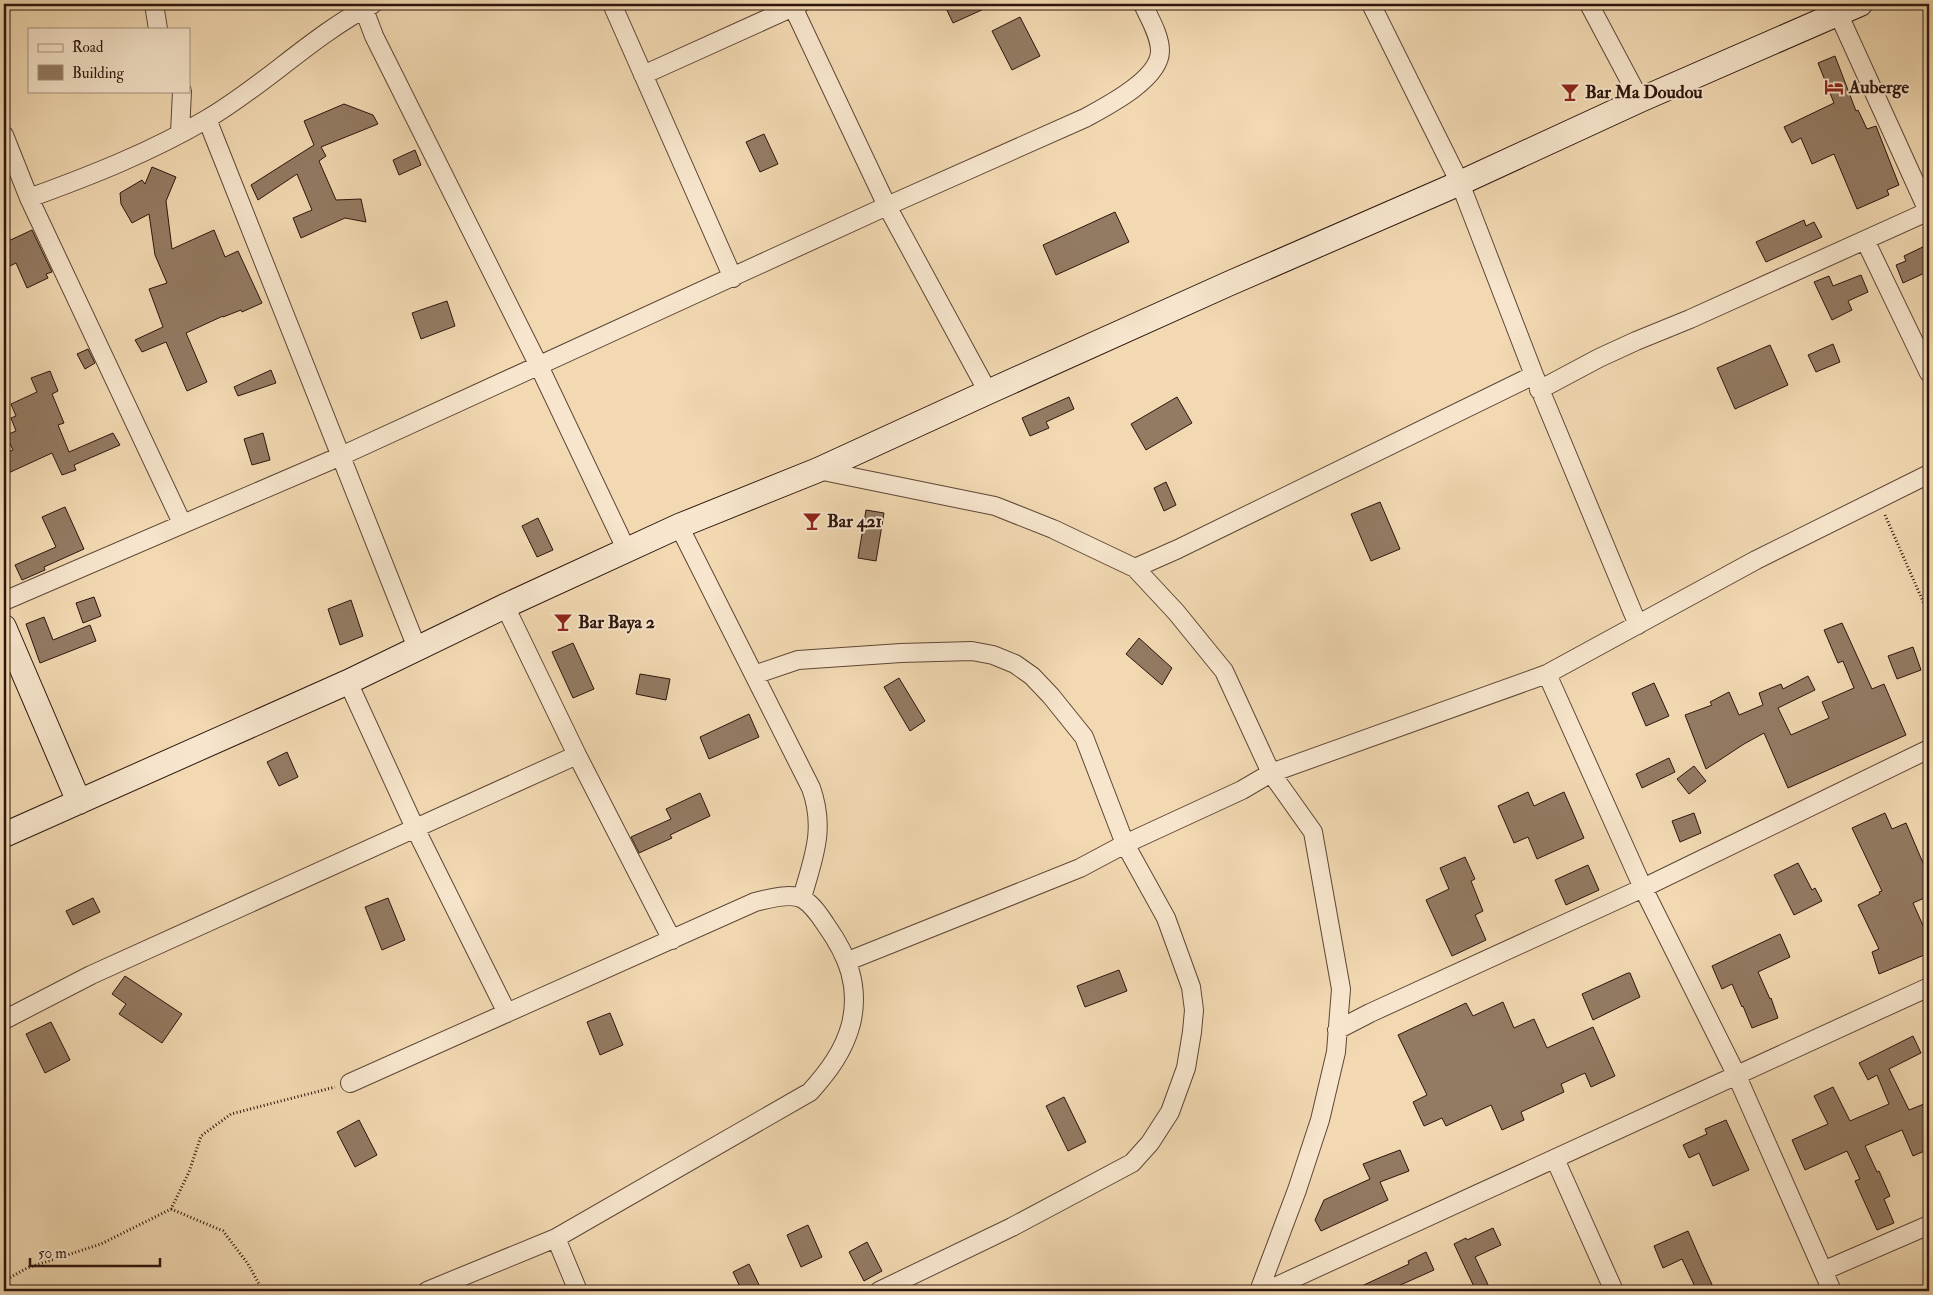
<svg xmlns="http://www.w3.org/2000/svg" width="1933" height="1295" viewBox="0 0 1933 1295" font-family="'IM FELL Double Pica',serif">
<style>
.building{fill:#937b63;stroke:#2c150d}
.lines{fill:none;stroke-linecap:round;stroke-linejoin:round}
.street-casing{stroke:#5e4636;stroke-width:20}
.secondary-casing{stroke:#2c150d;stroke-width:26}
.path{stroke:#2c150d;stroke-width:3;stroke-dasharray:1 2.5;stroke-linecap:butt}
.street{stroke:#f7e6cd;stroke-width:18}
.secondary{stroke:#f7e6cd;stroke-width:24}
.labels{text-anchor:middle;stroke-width:4;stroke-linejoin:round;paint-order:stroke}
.poi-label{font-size:18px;font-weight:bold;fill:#2c150d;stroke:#f7e6cd;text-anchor:start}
</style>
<rect width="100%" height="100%" fill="#f2d9b2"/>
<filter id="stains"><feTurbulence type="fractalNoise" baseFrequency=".004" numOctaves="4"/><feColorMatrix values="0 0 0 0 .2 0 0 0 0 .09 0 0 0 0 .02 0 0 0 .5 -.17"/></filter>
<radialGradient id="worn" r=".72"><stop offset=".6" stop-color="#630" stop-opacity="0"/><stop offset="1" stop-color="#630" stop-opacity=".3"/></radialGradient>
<path class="building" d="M944 4H995L953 23Z
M1020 17 1040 56 1012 70 992 31Z
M1835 56 1856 111 1858 110 1867 129 1876 126 1899 185 1887 190 1889 195 1857 209 1834 154 1812 164 1801 138 1792 143 1784 127 1834 103 1818 63Z
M344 104 373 115 378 124 321 147 326 156 319 161 336 200 361 199 366 222 345 218 301 238 293 218 312 210 297 174 258 200 251 185 314 145 304 121Z
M764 134 778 164 760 172 746 142Z
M415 150 421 165 399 175 393 160Z
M152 167 176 177 166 201 172 249 214 230 225 257 238 251 262 303 242 312 241 310 223 317V316L186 333 207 382 187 391 166 342 142 352 135 340 163 327 149 289 167 283 155 255 149 214 132 223 121 204 120 193 142 180 145 184Z
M1115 212 1129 242 1056 275 1043 245Z
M1804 220 1806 226 1814 222 1822 237 1766 262 1756 242Z
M32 230 52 272 46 274 48 278 27 288 16 263 4 269V243Z
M1929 244V271L1903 283 1896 265 1906 261 1904 256Z
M1861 275 1868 292 1848 301 1852 310 1832 320 1814 282 1829 276 1833 286Z
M447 301 455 326 421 339 412 313Z
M1833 344 1840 362 1816 372 1808 355Z
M1770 345 1788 385 1735 409 1717 368Z
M88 349 95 363 85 369 77 354Z
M271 370 276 383 238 396 234 387Z
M50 371 58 391 52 394 64 423 58 425 69 452 113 433 120 445 74 465 76 470 62 475 52 453 4 475V454L13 450 6 435 16 431 11 418 16 416 11 404 37 392 31 378Z
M1069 397 1074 409 1046 422 1049 428 1030 436 1022 418Z
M1177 397 1192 423 1146 450 1131 424Z
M263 433 270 460 252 465 244 439Z
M1166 482 1176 505 1164 511 1154 488Z
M1380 502 1400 549 1371 561 1351 514Z
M65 507 84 549 44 567 45 570 22 580 15 565 56 547 42 517Z
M866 510 884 513 876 561 858 558Z
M538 518 553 550 537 557 522 526Z
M94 597 101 616 83 623 76 603Z
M351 600 363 636 340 645 328 609Z
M44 617 53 640 90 625 96 641 40 663 26 624Z
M1842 623 1872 689 1884 684 1906 735 1788 788 1764 733 1744 744 1706 769 1685 715 1712 705 1710 702 1729 692 1739 715 1763 705 1759 693 1781 684 1783 689 1808 676 1815 690 1778 708 1791 735 1829 718 1822 702 1854 688 1843 661 1838 663 1824 630Z
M1139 638 1172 668 1162 685 1126 654Z
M573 643 594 689 573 698 552 652Z
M1913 647 1921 670 1897 679 1888 656Z
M640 674 670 679 666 700 636 694Z
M899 678 925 721 910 731 884 687Z
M1654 683 1669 716 1646 726 1632 693Z
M749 714 759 737 709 759 700 737Z
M287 752 298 777 279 786 267 762Z
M1669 758 1675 772 1642 788 1636 774Z
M1694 766 1706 781 1689 794 1677 779Z
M1528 792 1534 806 1564 792 1584 838 1537 859 1528 837 1514 843 1498 806Z
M700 793 710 816 670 835 672 838 639 853 631 837 671 819 666 809Z
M1694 813 1701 833 1680 842 1672 821Z
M1885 813 1892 829 1906 823 1929 877V896L1913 903 1929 939V953L1879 974 1872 952 1879 949 1858 905 1880 894 1879 892 1882 891 1852 828Z
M1465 857 1475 879 1471 881 1483 911 1475 915 1486 940 1452 956 1426 900 1449 889 1440 868Z
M1798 863 1812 890 1815 888 1822 901 1794 915 1774 875Z
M1588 865 1599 890 1566 905 1555 880Z
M93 898 100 912 73 925 66 911Z
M388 898 405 940 382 950 365 907Z
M1780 934 1790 957 1758 972 1770 999 1771 998 1778 1018 1752 1028 1743 1006 1742 1007 1732 984 1722 989 1712 966Z
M1119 970 1127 991 1085 1007 1077 986Z
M1628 973H1630L1640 997 1593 1020 1582 994Z
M125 976 182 1014 162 1043 119 1014 126 1004 112 994Z
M1503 1002 1514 1028 1534 1019 1547 1048 1593 1027 1615 1076 1591 1087 1585 1073 1561 1084 1564 1092 1521 1112 1524 1120 1502 1130 1491 1105 1446 1126 1442 1118 1424 1126 1413 1102 1427 1095 1398 1035 1466 1003 1473 1016Z
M610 1013 623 1045 600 1055 587 1022Z
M51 1022 70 1060 45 1073 26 1034Z
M1913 1036 1921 1053 1889 1069 1909 1110 1929 1102V1117L1925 1119 1929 1130V1149L1913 1156 1902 1130 1865 1146 1877 1172 1879 1171 1890 1196 1884 1199 1894 1223 1877 1230 1855 1181 1860 1179 1847 1151 1805 1170 1792 1140 1828 1124 1814 1096 1833 1087 1850 1121 1889 1104 1877 1075 1868 1080 1859 1063Z
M1064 1097 1086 1142 1068 1151 1046 1106Z
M359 1120 377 1155 355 1167 337 1132Z
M1726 1120 1749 1170 1713 1186 1699 1153 1689 1158 1683 1145 1707 1134 1705 1129Z
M1400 1150 1409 1171 1380 1182 1388 1200 1321 1231 1315 1220 1324 1200 1370 1179 1363 1164Z
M808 1225 822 1257 801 1267 787 1235Z
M1493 1228 1501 1245 1475 1257 1491 1291H1476L1454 1244 1466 1238 1467 1240Z
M1688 1231 1702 1263 1715 1291H1697L1682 1259 1663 1268 1654 1246Z
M867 1242 882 1271 864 1281 849 1252Z
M1426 1252 1434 1270 1387 1291H1351L1409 1264 1408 1261Z
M749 1264 762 1291H742L733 1272Z"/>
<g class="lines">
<g class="street-casing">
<path id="street" d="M154 4 158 29
M362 4 374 36 539 366 627 551
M612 4 733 278
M1371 4 1460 183 1534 375 1638 625
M1589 4 1640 100
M793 7 887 206 988 392
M1838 13 1928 211
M643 75 800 4
M207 119 417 648
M180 133 182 91
M4 135 29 198 182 523
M29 198C90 176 151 152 207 119 265 85 313 35 373 4
M1865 240 1929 373
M1539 390 1599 358 1636 341 1690 319 1929 211
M818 470 995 506 1053 529 1135 568 1176 612 1224 671 1271 773 1313 832 1341 989 1336 1052 1320 1120 1297 1190 1259 1291
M679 526 811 788C826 830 813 858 802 898
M1135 568 1178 549 1534 375
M4 601 341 456 887 206 1085 118C1107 106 1160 79 1160 51 1160 35 1149 18 1143 4
M505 606 577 755 672 940
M1547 674 1643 888 1736 1074 1832 1291
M754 675 798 660 901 653 972 651 993 655 1015 664 1032 676 1051 696 1084 737 1125 844 1166 918 1191 987 1194 1010 1192 1032 1186 1068 1170 1112 1150 1143 1132 1163 1012 1227 879 1291
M348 682 415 828 507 1013
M848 961 1080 868 1125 844 1242 790 1271 773 1547 674 1756 560 1929 474
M4 1020 91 975 577 755
M1337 1030 1370 1013 1643 888 1929 749
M350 1083 755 902C768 899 791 892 803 899 813 905 820 916 826 925 848 956 860 986 851 1024 844 1051 828 1072 810 1092L556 1238 427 1291
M1555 1159 1614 1291
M556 1238 578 1291
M1823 1271 1929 1225
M1266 1291 1929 987"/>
</g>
<g class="secondary-casing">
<path id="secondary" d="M4 627 79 802
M4 835 348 682 505 606 679 526 818 470 988 392 1228 284 1460 183 1640 100 1860 4"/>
</g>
<path class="path" d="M1885 515 1929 615
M171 1209 223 1231 248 1264 263 1291
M4 1281 27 1268 101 1244 171 1209 189 1172 201 1136 231 1114 335 1087"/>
<use href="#street" class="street"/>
<use href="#secondary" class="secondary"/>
</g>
<defs>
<g id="hotel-bare" transform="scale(1.5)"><path d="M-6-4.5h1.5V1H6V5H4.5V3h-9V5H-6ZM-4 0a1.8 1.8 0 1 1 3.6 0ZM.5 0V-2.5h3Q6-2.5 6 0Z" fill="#8f2418" stroke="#f7e6cd" stroke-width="2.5" paint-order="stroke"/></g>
<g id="bar-bare" transform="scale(1.5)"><path d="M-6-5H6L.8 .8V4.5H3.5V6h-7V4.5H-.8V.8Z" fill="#8f2418" stroke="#f7e6cd" stroke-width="2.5" paint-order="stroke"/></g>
</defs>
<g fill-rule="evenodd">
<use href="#hotel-bare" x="1834" y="87"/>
<use href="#bar-bare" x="1570" y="92"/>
<use href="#bar-bare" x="812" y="521"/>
<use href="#bar-bare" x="563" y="622"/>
</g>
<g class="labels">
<g class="poi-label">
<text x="1849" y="93">Auberge</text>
<text x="1585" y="98">Bar Ma Doudou</text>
<text x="827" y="527">Bar 421</text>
<text x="578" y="628">Bar Baya 2</text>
</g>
</g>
<rect width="1933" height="1295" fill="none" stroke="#f2d9b2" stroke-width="20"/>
<rect x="5" y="5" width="1923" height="1285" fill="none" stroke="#2c150d" stroke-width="2.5"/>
<rect x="10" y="10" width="1913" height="1275" fill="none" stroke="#2c150d"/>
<rect x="28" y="28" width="162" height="65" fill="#f7e6cd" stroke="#a69280"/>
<rect x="38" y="44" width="25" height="8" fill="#f7e6cd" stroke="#a69280"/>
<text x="72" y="52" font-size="15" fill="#2c150d">Road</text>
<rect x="38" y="65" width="25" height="15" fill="#937b63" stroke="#a69280"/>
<text x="72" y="78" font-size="15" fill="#2c150d">Building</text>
<path d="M30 1258v8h130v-8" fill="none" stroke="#2c150d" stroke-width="2.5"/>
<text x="38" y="1258" font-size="15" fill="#2c150d" stroke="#f7e6cd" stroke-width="4" paint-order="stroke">50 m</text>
<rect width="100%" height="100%" filter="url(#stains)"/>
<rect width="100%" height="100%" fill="url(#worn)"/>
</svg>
